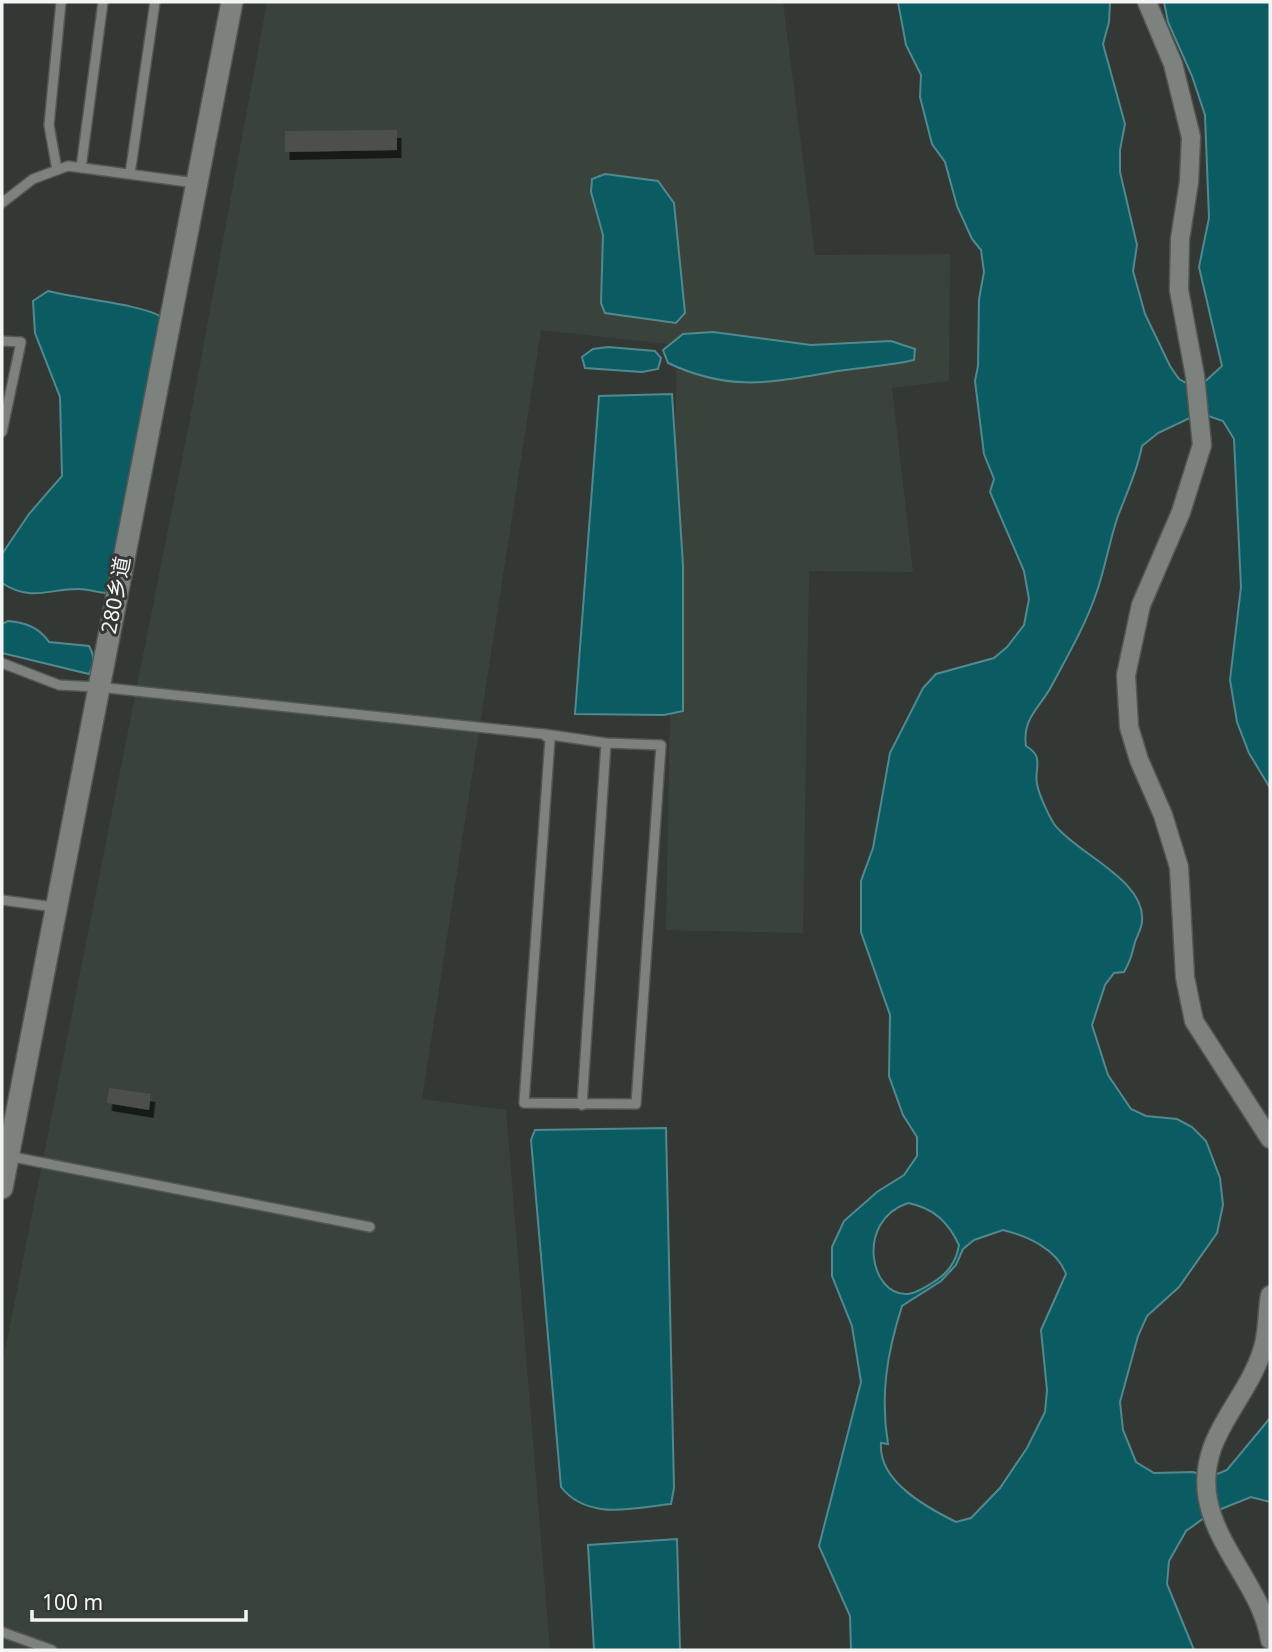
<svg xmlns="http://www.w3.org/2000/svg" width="1272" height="1652" viewBox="0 0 1272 1652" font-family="'Noto Sans','Noto Sans SC',sans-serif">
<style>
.built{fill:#3a433b}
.water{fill:#0b5b63;stroke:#51898e;stroke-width:2;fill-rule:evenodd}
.building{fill:#4e4f4b;filter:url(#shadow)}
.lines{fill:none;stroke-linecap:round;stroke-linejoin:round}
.lane-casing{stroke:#545754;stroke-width:12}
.street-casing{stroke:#545754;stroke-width:21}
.secondary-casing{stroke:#545754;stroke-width:24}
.lane{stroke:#7e827f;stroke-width:9}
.street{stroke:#7e827f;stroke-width:18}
.secondary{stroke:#7e827f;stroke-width:21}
.labels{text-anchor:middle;stroke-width:6;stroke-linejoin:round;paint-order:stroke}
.street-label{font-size:21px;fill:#f3f5f4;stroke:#343835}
</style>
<defs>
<filter id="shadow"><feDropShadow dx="4.5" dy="8" stdDeviation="0" flood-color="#0009"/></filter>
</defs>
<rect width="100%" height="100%" fill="#343835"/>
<path class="built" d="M267 2H783L815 255 950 254 949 381 892 388 913 572 809 571 803 933 666 930 677 345 541 330 422 1099 506 1110 550 1650H2V1366L189 424Z"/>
<path class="water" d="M898 2H1110L1109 22 1103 44 1125 124 1120 150V172L1137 245 1133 271 1145 314 1170 366 1179 379 1197 389 1222 366 1199 267 1209 218 1205 115 1192 76 1168 22 1164 2H1270V788L1249 753 1237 722 1230 680 1241 587 1234 439 1223 421 1200 413 1158 433 1142 446C1137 472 1127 492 1118 516 1109 542 1105 569 1096 594 1085 626 1068 655 1052 685 1041 707 1022 717 1026 746 1045 757 1034 768 1037 784 1039 795 1048 814 1054 824 1077 854 1146 880 1142 921 1142 928 1137 936 1135 942 1132 954 1130 962 1124 972L1114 973 1105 985 1092 1025 1108 1075 1131 1109 1146 1116 1177 1119 1192 1127 1206 1141 1220 1178 1223 1205 1217 1233 1179 1287 1147 1316 1138 1336 1120 1402 1123 1430 1136 1462 1154 1473 1193 1472 1210 1477 1227 1470 1270 1418V1502L1251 1497 1211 1513 1186 1531 1169 1561 1167 1584 1194 1650H851L850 1616 819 1546 861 1382 852 1326 832 1276V1247L844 1221 877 1192 904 1175 917 1156V1137L903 1115 889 1076 890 1015 861 932V881L873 848 890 753 923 688 936 674 994 658 1007 647 1024 625 1029 599 1024 571 990 492 994 479 984 454 975 381 978 366 979 299 984 272 981 250 972 239 957 206 945 162 932 144 920 97 921 75 906 45ZM908 1203C934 1208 948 1222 959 1245 956 1263 947 1274 932 1283 925 1287 915 1294 907 1294 870 1296 855 1221 908 1203ZM1003 1230C1027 1236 1057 1249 1066 1274L1041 1330 1047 1390 1045 1412 1027 1448 1000 1488 971 1518 956 1522C926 1507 878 1481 881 1443L888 1444C880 1395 887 1353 902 1306L941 1281 956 1265 963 1249 974 1240Z
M605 174 658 181 674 203 685 313 676 323 605 313 601 303 603 235 591 192 592 179Z
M48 291C78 299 140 304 162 317L111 587 106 593C97 592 87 589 78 589 48 589 31 602 2 583V554L29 514 62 476 60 397 35 333 33 301Z
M713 332 811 345 891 341 915 349 914 360C888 366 864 367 838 371 773 382 732 393 668 363L663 350 683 334Z
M608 347 655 351 661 358 658 369 642 372 585 368 582 357 593 349Z
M672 394 683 565V711L664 715 575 714 599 396Z
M8 621C25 622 39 627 49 642L89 646C95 657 95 663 89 674L2 653V624Z
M666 1128 674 1488 671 1504C633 1508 588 1521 561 1487L531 1140 535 1130Z
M677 1539 680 1650H594L588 1545Z"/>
<path class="building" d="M397 130V150L285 152V131Z
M109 1088 151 1094 149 1110 107 1103Z"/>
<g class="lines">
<g class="lane-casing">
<path id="lane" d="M81 168 103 2
M57 170 49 125 61 2
M130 174 155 2
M2 203 33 179 68 166 196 183
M2 341 21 342 2 432
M2 663 59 685 98 687 543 734 550 739 524 1103 636 1104 661 745 606 743
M544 734 606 743 582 1105
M2 900 54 907
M8 1156 370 1227
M2 1632 52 1650"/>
</g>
<g class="street-casing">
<path id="street" d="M1147 2 1173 64 1191 137 1189 182 1180 239 1179 290 1195 376 1202 445 1181 512 1141 605 1126 675 1129 727 1139 760 1163 815 1179 867 1185 977 1194 1021 1270 1139
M1270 1295C1267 1312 1268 1332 1263 1348 1247 1403 1196 1437 1208 1500 1218 1551 1262 1589 1270 1640"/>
</g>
<g class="secondary-casing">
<path id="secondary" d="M2 1188 232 2"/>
</g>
<use href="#lane" class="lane"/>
<use href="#street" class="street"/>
<use href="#secondary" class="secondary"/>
</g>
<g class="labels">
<g class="street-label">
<text transform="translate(116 595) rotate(-79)" y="7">280乡道</text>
</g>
</g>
<rect width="1272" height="1652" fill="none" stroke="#f3f5f4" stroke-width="7"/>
<path d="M32 1610v10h214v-10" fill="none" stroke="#f3f5f4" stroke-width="3.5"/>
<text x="42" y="1610" font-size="21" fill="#f3f5f4" stroke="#343835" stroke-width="5" paint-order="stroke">100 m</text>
</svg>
